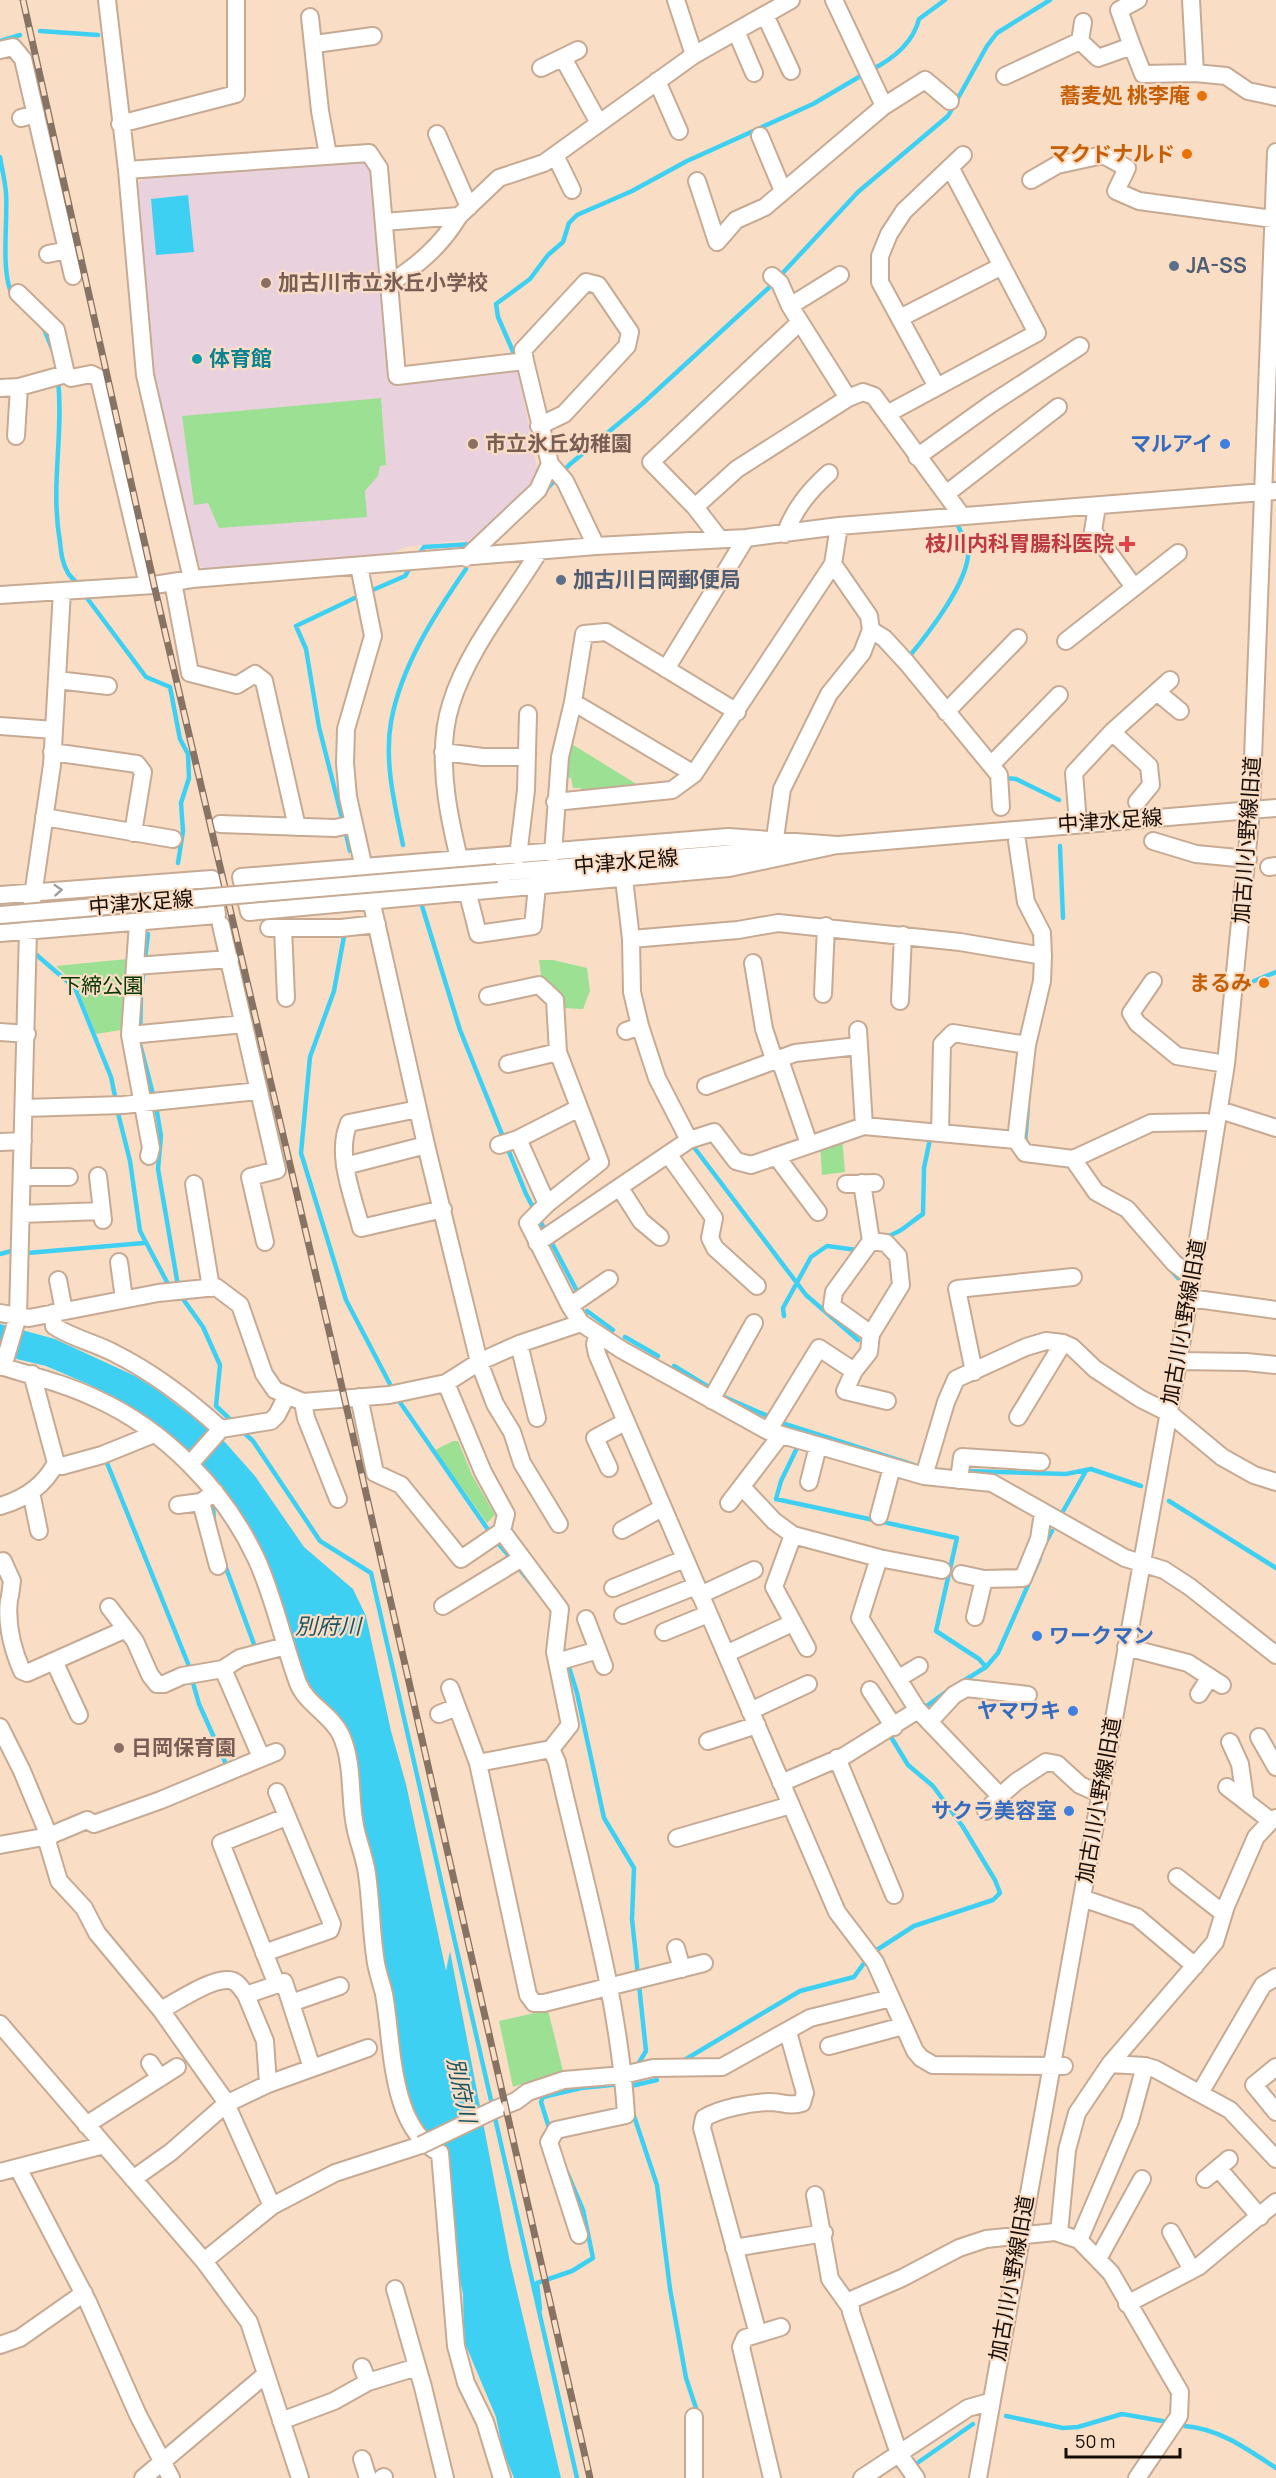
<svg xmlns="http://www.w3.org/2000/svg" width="1276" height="2478" viewBox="0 0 1276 2478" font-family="Manrope,'Noto Sans JP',sans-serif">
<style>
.education{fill:#e9d2de}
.green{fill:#9ce094}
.water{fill:#3ed0f3}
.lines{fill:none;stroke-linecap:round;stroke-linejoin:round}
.stream{stroke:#3ed0f3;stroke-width:4.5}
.minor-casing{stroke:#c6aa94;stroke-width:20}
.minor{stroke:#fff;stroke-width:16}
.rail-casing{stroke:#867363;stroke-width:7}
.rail{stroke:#faddc5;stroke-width:4.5;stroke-dasharray:14;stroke-linecap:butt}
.minor-bridge-casing{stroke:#c6aa94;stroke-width:20;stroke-linecap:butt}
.minor-bridge{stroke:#fff;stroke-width:16}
.oneway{stroke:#a29e9b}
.food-dot{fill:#e8710a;stroke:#faddc5;stroke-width:2}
.service-dot{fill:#5c6f8a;stroke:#faddc5;stroke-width:2}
.education-dot{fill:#8d6e63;stroke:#faddc5;stroke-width:2}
.culture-dot{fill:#0f9aa8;stroke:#faddc5;stroke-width:2}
.shop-dot{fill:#3f7fe0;stroke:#faddc5;stroke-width:2}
.health-dot{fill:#e0444e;stroke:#faddc5;stroke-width:2}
.labels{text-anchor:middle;stroke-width:4.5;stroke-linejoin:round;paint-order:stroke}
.food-label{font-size:21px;font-weight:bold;fill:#c56008;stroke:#faddc5;text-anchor:end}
.service-label{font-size:21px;font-weight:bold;fill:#4e5e75;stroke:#faddc5;text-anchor:start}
.education-label{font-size:21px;font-weight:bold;fill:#785e54;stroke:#faddc5;text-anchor:start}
.culture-label{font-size:21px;font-weight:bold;fill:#0d838f;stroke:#faddc5;text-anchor:start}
.shop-label{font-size:21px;font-weight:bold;fill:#366cbe;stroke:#faddc5;text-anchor:end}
.health-label{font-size:21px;font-weight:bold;fill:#be3a42;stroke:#faddc5;text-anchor:end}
.street-label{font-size:21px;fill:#160d06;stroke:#faddc5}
.park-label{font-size:21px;fill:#043601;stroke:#faddc5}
.water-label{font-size:22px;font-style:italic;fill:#195463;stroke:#faddc5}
</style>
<rect width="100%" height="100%" fill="#faddc5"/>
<path class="education" d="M370 162 375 170 395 379 517 366 539 477 464 547V540L405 547 387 555 205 571 195 559 154 381 136 186 143 178Z"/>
<path class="green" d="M381 398 386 465 380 466 378 476 365 491 367 517 219 528 208 503 194 505 182 416Z
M570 743 643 788 581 793V788H573L571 778 565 777Z
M127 959 121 1030 96 1034 76 984 56 966Z
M539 960H553L587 968 590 991 583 1009 562 1008 542 982Z
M842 1137 845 1172 822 1175 820 1143Z
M453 1441H458L472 1475 495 1515 487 1523 435 1450Z
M548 2010 563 2071 513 2087 499 2021Z"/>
<path class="water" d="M188 195 194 252 156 255 151 199Z
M0 1324 55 1339 135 1376 157 1390 223 1440 255 1476 304 1547 353 1589 366 1616 391 1731 406 1784 446 1971 450 1951 510 2262 561 2478H514L503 2451 496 2417 464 2341 463 2294 434 2158 400 2081 351 1754 305 1676 258 1543 231 1498 204 1467 147 1419 115 1397 88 1384 46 1366 0 1355Z"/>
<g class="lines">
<path class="stream" d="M40 31 98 35
M0 41 20 35
M871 70C893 59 913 43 919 19L945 0
M0 157C2 169 5 181 6 193 8 225 0 272 13 297
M779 277 858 192 948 116 987 46 997 33 1050 0
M44 329 53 351
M515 356 498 317 496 304 530 279 548 255 563 242 569 223 577 215 632 191 687 161 813 104 864 74
M58 380C64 434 50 485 60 542 61 552 62 563 68 573 71 578 76 581 80 587
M545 491 569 465 642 404 774 283
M417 557 424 547 473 544
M368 592 405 576 411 566
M84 594 146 677 170 687 180 739 188 754 189 778 181 803 183 831 178 863
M908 658C927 635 972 578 968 548 966 540 961 532 958 526
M1006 778 1016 779 1059 800
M343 822 319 727 306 649 296 626 361 595
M345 830 350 851
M403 845C395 806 384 762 391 722 401 666 435 614 466 569
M1060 846 1063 918
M422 906 460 1030 526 1194 577 1291
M345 931 334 991 310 1057 301 1153 346 1300 393 1390
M148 934 141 992 140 1044 154 1098
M32 951 75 988 111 1077 116 1101
M1254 981 1276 972
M156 1106 161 1136 158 1169 177 1280 183 1299 203 1327 220 1365 216 1406 234 1423
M117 1109 130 1161 140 1231 168 1284
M1025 1143 1028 1106
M693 1146 806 1295 858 1340
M884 1237C900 1234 909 1223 923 1214L924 1168 930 1139
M27 1253 144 1243
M0 1254 15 1250
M1170 1269 1178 1278
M587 1311 613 1330
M784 1316 783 1308 811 1257 827 1246 857 1250
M625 1337 658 1356
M674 1366 707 1386
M722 1396 788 1425 914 1465
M397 1398 491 1534
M242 1431 253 1441 320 1541 371 1573 577 2478
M797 1448 781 1481 776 1499 957 1538 936 1631 979 1659 986 1667
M105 1458 189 1666
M964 1471 1066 1474 1091 1469 1141 1486
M1169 1501 1276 1568
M213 1506 214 1522
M1062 1513 1086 1471
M496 1541 512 1559
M1045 1544 1052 1531
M225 1565 255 1647
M517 1566 538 1592
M562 1645 577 1693 604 1818 634 1868 632 1919 646 2051 637 2066
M193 1683 199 1704 226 1764
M960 1683 986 1667 998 1653 1040 1558
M928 1705 950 1689
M872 1953 914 1926 993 1900 1000 1893 995 1880 963 1827 933 1786 908 1765 891 1737
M681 2062 800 1991 854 1977 867 1959
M627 2083 631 2086 657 2080
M632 2110 657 2185 670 2289 686 2378 698 2414
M550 2131 541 2102 543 2097 581 2088 621 2084
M540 2309 537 2283 572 2271 593 2258 583 2210 567 2172
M1006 2416 1063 2428 1078 2427 1122 2414 1168 2422
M1185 2426C1220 2429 1247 2449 1276 2468
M913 2466 973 2424"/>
<g class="minor-casing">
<path id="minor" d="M107 0 127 170 145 375 192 579
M676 0 694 55
M834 0 884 106
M1191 0 1195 73
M765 15 791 71
M310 17 320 111 328 155
M1083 22 1080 41 1098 58 1132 46 1143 74 1195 73 1226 76 1248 91 1276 97
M736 31 754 73
M315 44 373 36
M1132 46 1119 10 1138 0
M0 50 13 47 23 59 73 276
M563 58 599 123
M541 68 578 50
M1005 76 1080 41
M657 81 679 131
M21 118 36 114
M120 124 236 94V0
M437 134 469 207
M760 136 783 191
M555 155 572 190
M127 170 369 153 379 168 397 376 525 361 550 464 565 481 596 546
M1031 180 1057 165 1103 155 1127 168 1116 191 1139 201 1273 219
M697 181 717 242 736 220 765 207 884 106 925 80 950 101
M384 222 459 216 499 178 544 163 694 55 791 0
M48 254 67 250
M772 276 780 283 790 306 848 398
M389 284C418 265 441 246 459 216
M18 293 56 330 66 374 71 378 91 374 99 378 148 585
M790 306 840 275
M900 318 1002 266
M525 361 523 350 586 282 598 285 630 332 627 346 564 414 539 426
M937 387 880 282V256L889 234 904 211 963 155
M0 388 19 387 66 374
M887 414 1037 333 950 167
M16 436 19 387
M917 457 991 404 1080 346
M946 494 1058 407
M1097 506 1093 531 1134 587
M695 507 737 469 848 398 863 392 874 396 962 516
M785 534C795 508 809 491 829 473
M719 538 695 507 651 462 800 322
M466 558 538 490 550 464
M359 566 373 636 346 729 345 763 348 797 426 1145 479 1362 495 1404 512 1432 522 1463 559 1524
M173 582 190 673 237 685 255 674 264 681 297 827
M0 595 154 585 192 579 596 546 746 538 839 526 1276 491
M871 630 884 638 907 663 999 775 1001 807
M1066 641 1178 553
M666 669 746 538
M57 680 108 686
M1157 692 1180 711
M573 702 694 774
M946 712 1018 638
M0 726 54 730
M1112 732 1149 766 1151 785 1137 802
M52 752 137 764 143 772 133 833
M443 752 483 757H525
M991 765 1059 695
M555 802 672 790 694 774 833 564
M44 817 173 839
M1078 823 1074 773 1112 732 1170 680
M220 824 335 828 354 824
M728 837 837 845 729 868 249 912 241 877Z
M775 838 782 789 829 694 862 653 871 630 869 616 833 564 839 526
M1153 841 1196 854 1248 859
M827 846 1276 808
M553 853 560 757 573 702 584 634 606 632 737 712
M518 856 526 790 528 714
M1269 867 1276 866
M497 873 771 850
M624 879 631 939 632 992 640 1026 657 1078 689 1140
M537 886 533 926 478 934C462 866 429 772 451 704 467 651 509 600 538 553
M0 895 212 879 217 915 0 933
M138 923 130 1035 151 1148 149 1156
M221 925 277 1170 250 1177 265 1242
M269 928H341L377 924
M283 928 286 998
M631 939 738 930 778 923 960 942 1043 956
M753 963 764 1029 775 1062
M135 966 230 959
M1153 981 1131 1013 1137 1023 1177 1056 1226 1064
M823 994 826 926
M488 996 539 985 555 1000 558 1052 600 1162 547 1204 528 1223 570 1306 581 1323 622 1350 768 1431 924 1476 992 1483 1125 1558 1164 1570 1190 1587 1276 1655
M900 1001 903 935
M858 1030 864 1126
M626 1031 640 1026
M0 1032 27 1034
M130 1035 244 1024
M780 1060 809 1144
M508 1064 558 1052
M706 1086 795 1053 858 1046
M24 1108 123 1105 259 1091
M418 1109 349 1123C335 1154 353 1196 361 1228L443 1209
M1220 1110 1276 1128
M940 1133 942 1044 953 1033 1027 1045
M518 1139 547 1204
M1016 1140 1027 1045 1042 981 1043 956 1042 933 1026 902 1017 841
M0 1142 23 1141
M499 1145 518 1139 579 1108
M668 1154 714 1218 710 1238 715 1248 757 1286
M776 1156 818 1212
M1073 1159 1151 1123 1206 1122
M345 1166 426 1145
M98 1176 103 1220
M22 1177H69
M862 1183 871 1241 886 1243 898 1256 901 1285 871 1334 869 1352 854 1371 845 1391 887 1401
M194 1184 211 1288
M846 1184 875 1183
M620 1188 641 1221 660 1237
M21 1214 102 1211
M871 1241 834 1292 832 1306 871 1334
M537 1243 689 1140 714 1132 736 1161 751 1165 864 1126 1016 1140 1025 1153 1073 1159 1096 1192 1127 1209 1174 1263 1192 1277
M119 1262 124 1299
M58 1280 64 1311
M1189 1298 1276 1310
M570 1306 609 1279
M0 1313 29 1318 158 1293 216 1287 240 1305 264 1374 275 1390 303 1402 389 1395 446 1383 479 1362 519 1344 581 1323
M53 1313 54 1326C72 1338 95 1343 114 1353 154 1373 188 1399 221 1429L271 1421 277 1415 287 1395
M598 1334 595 1344 597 1354 837 1912 875 1962 915 2051 921 2058 933 2065 1064 2066
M519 1344 537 1418
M1178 1361 1246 1362 1276 1365
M0 1366C33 1376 66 1384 97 1399 165 1430 224 1490 256 1558 274 1597 283 1642 298 1683 306 1704 332 1715 341 1735 354 1764 349 1796 355 1826 358 1842 365 1858 367 1874 371 1901 371 1929 375 1956 376 1969 381 1981 384 1994 393 2042 389 2128 440 2153L456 2346 466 2383 485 2422 502 2478
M3 1367 18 1316 28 930 52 765 62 591
M974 1372 957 1289 1073 1277
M32 1374 56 1463
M446 1383 483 1472 506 1514 502 1531 560 1609 555 1652 570 1725 551 1749 557 1762C583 1878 619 1996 626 2115L556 2130 549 2142 579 2235
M359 1397 375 1473 401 1485 461 1559 502 1531
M711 1400 754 1323
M303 1402 306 1418 338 1499
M1018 1417 1063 1343
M768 1431 819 1348 854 1371
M190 1464 221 1429
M609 1468 595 1438 625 1422
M924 1476 946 1402 956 1379 1026 1347 1046 1341 1063 1343 1072 1347 1095 1369 1141 1399 1169 1413 1222 1457 1254 1475 1276 1482
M959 1480 962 1457 1041 1462
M809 1482 818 1446
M742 1487 774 1521 793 1535 879 1558 942 1570
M31 1492 39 1531
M215 1492 201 1502 218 1566
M729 1503 781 1435
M178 1505 201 1502
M0 1506C25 1499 44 1486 56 1463L62 1466 102 1455 154 1434
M879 1516 892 1467
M622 1530 662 1508
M793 1535 774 1587 807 1648
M879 1558 860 1618 917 1709 1000 1796 1016 1782 1046 1762 1057 1764 1080 1785 1100 1794
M0 1562 3 1561 12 1581 10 1596
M961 1574 984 1579 1023 1578 1039 1539 1043 1513
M613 1588 684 1559
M700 1595 754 1570
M9 1600C6 1625 12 1648 22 1671L27 1673 126 1629
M443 1606 522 1558
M109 1607 135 1641 150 1675 157 1684H164L182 1676 223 1669 240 1658 286 1646
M623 1615 696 1586
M975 1617 984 1579
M586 1619 604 1666
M664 1632 708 1614
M1126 1647 1188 1663 1222 1685
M726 1654 786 1626
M54 1661 79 1715
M557 1662 598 1650
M223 1669 261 1757
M899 1678 919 1666
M450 1688 478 1763 528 1995 534 2003H544L704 1963
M870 1690 894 1727
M1199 1694 1210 1677
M750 1711 808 1684
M439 1714 457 1707
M929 1722 954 1695 966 1688 1028 1695
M0 1727 22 1771 49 1836 48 1844 59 1881 84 1908 97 1933 161 2010 224 2099 272 2206
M1259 1737 1276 1767
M708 1741 757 1725
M1230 1742 1240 1764 1245 1799
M837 1758 894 1895
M478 1763 551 1749
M781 1783 844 1756 918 1710
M1227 1787 1271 1821 1276 1818
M986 1811 1000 1796
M677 1838 791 1805
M0 1845 49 1836 87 1820 94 1824 161 1800 276 1752
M1177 1877 1223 1913
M1082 1898 1137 1917 1195 1966
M676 1948 682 1969
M264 1953 330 1930 332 1924 277 1792
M277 1985 221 1843 286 1817
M246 1995 265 2041 268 2084
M291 2003 340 1986
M161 2010C178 2001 210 1979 228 1980 237 1980 241 1988 246 1995L284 1982 312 2068
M0 2024 204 2261 249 2322 300 2478
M829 2046 903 2026
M150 2063 160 2078
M1145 2066 1155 2069 1230 2110 1276 2159
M1276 2067 1254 2085 1276 2112
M1200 2093 1263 1985 1276 1977
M496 2109 516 2101 528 2092 564 2080 623 2075 653 2068 722 2067 810 2018 891 1998
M86 2125 177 2067
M18 2168 88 2302 138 2415 171 2478
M1218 2168 1260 2217
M0 2172 104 2145
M133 2179 171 2152 226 2104 268 2084 368 2048
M1205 2179 1229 2159
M815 2195 830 2279 850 2307
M1171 2232 1192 2270
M1059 2233 1067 2150 1077 2113 1110 2064 1215 1942 1226 1906 1256 1837 1271 1821
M1079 2240 1130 2121 1145 2066 1110 2064
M734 2248 824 2233
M1098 2259 1142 2179
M204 2261 272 2206 335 2173 421 2145
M395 2289 423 2387 445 2478
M1127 2304 1198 2267 1276 2202
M758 2334 702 2128 704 2118C721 2108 749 2103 769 2102 782 2102 790 2107 802 2103L805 2093 788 2032
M0 2345 20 2338 84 2293
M362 2367 368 2382
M281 2421 334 2401 368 2382 417 2367
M362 2459 368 2478
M143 2478 265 2375
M382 2478 384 2477
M694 2478V2417
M772 2478 741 2347 745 2338 781 2327
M862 2478 968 2408 989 2402
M916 2478 899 2454 851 2312V2300L902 2278 959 2248 986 2239 1055 2232 1079 2240 1111 2273 1180 2392 1179 2416 1137 2478
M978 2478 1184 1328 1226 1064 1251 811 1276 152"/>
</g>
<use href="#minor" class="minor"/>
<g class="rail-casing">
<path id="rail" d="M23 0 154 585 333 1348 590 2478"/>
</g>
<use href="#rail" class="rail"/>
<g class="minor-bridge-casing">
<path id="minor-bridge" d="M0 915 497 873
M421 2145 496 2109"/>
</g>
<use href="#minor-bridge" class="minor-bridge"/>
</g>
<defs><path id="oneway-chevron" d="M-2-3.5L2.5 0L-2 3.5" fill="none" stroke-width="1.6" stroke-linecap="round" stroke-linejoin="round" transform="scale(1.5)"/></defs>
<use class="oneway" href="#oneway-chevron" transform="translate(58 890) rotate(-4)"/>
<g class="food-dot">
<circle cx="1202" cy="96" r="6"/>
<circle cx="1187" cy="154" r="6"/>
<circle cx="1264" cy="983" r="6"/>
</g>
<g class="service-dot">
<circle cx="1174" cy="266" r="6"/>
<circle cx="561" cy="580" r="6"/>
</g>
<g class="education-dot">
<circle cx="266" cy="283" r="6"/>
<circle cx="473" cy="444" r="6"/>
<circle cx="119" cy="1748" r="6"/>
</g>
<circle class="culture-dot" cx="197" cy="359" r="6"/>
<g class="shop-dot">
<circle cx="1225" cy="444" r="6"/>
<circle cx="1037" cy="1636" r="6"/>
<circle cx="1073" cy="1711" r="6"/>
<circle cx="1069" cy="1811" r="6"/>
</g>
<path class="health-dot" d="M1124 535h6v6h6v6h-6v6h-6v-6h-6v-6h6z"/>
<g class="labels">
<g class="food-label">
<text x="1190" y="103">蕎麦処 桃李庵</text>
<text x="1175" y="161">マクドナルド</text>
<text x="1252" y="990">まるみ</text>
</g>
<g class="service-label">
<text x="1186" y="273">JA-SS</text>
<text x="573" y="587">加古川日岡郵便局</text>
</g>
<g class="education-label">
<text x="278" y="290">加古川市立氷丘小学校</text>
<text x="485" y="451">市立氷丘幼稚園</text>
<text x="131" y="1755">日岡保育園</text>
</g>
<g class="culture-label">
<text x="209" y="366">体育館</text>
</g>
<g class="shop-label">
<text x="1213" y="451">マルアイ</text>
<text x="1049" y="1643" text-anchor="start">ワークマン</text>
<text x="1061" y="1718">ヤマワキ</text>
<text x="1057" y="1818">サクラ美容室</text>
</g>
<g class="health-label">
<text x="1114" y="551">枝川内科胃腸科医院</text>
</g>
<g class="street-label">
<text transform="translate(1110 821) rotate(-4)" y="7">中津水足線</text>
<text transform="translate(1247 840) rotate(-86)" y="7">加古川小野線旧道</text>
<text transform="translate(626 862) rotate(-5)" y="7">中津水足線</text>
<text transform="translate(141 903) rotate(-5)" y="7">中津水足線</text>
<text transform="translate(1184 1322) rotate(-80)" y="7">加古川小野線旧道</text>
<text transform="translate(1099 1800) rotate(-80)" y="7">加古川小野線旧道</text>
<text transform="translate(1012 2278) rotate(-80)" y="7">加古川小野線旧道</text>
</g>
<g class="park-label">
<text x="102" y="993">下締公園</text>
</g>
<g class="water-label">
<text x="328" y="1634">別府川</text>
<text transform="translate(462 2090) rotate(78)" y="8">別府川</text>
</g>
</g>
<path d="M1066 2448v9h114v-9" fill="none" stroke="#160d06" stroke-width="3"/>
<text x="1075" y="2448" font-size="18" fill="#160d06" stroke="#faddc5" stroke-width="4.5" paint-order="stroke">50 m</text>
</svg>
